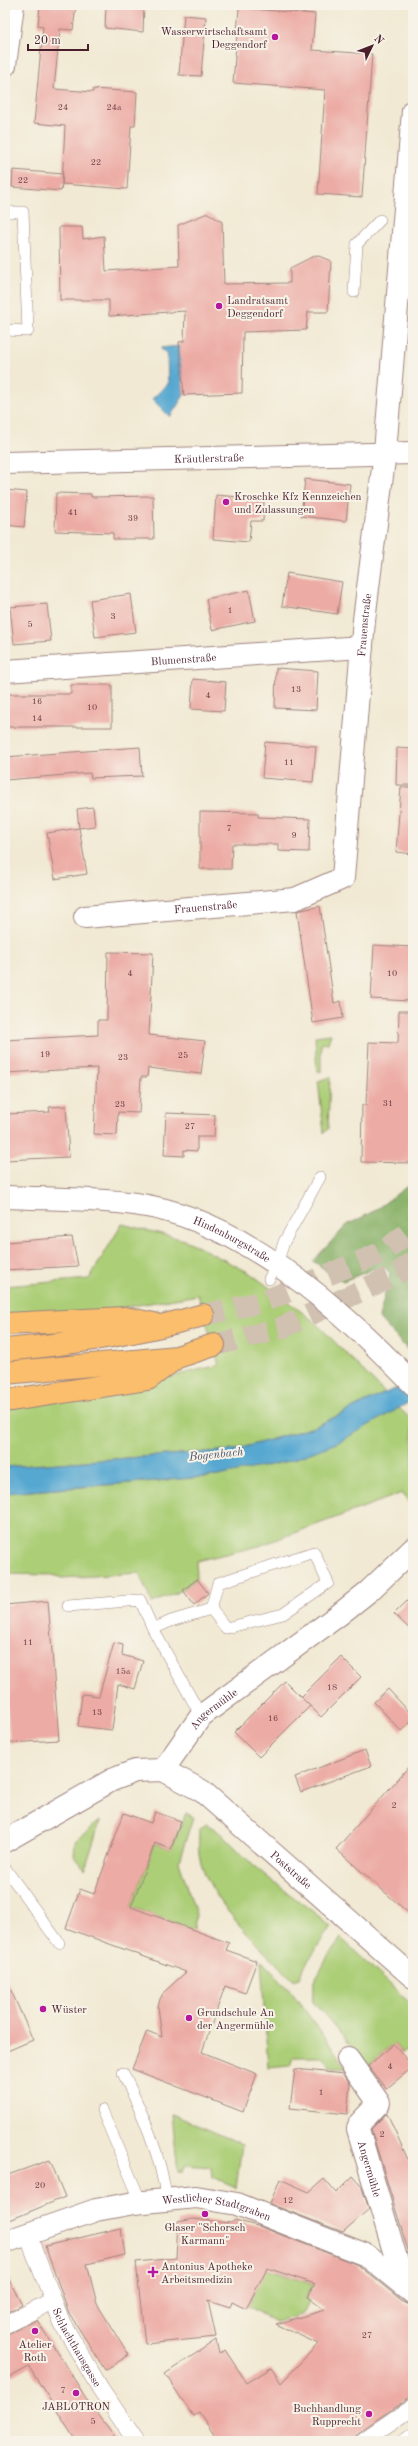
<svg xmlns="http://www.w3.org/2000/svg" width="418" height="2446" viewBox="0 0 418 2446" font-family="'Old Standard TT',serif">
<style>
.green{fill:#abce76;stroke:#7a7650}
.forest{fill:#88b167;stroke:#696849}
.water{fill:#56a8d1;stroke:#50647e}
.building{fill:#ecaba4}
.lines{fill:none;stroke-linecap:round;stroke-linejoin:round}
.trunk-tunnel{stroke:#d0c1b1;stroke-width:22;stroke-dasharray:22 11;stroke-linecap:butt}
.service-casing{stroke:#9e847f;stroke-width:12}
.pedestrian-casing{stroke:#9e847f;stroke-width:18}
.minor-casing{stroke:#9e847f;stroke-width:24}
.tertiary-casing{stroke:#9e847f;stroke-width:24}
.trunk-casing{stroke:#9e847f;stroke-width:24}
.service{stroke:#fff;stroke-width:11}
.pedestrian{stroke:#fff;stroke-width:17}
.minor{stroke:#fff;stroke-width:22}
.tertiary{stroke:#fff;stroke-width:22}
.trunk{stroke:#fabe6d;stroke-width:22}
.poi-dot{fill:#b5179e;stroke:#f7f3e8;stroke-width:1.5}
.labels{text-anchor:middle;stroke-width:4;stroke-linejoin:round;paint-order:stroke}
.number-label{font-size:9px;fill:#724249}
.poi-label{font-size:11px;fill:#4a1f2b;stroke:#f7f3e8;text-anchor:start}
.street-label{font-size:11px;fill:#4a1f2b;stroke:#f7f3e8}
.water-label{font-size:12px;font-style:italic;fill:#4f566d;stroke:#f7f3e8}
</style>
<rect width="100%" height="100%" fill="#f7f3e8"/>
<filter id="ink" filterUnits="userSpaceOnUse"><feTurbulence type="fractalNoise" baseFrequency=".025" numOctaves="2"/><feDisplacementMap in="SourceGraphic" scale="8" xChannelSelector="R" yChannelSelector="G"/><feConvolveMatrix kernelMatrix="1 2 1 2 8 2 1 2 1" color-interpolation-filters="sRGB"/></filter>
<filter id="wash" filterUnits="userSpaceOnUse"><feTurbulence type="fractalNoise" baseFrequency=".012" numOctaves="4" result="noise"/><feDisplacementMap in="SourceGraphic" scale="16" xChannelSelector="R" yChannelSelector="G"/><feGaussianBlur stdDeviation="0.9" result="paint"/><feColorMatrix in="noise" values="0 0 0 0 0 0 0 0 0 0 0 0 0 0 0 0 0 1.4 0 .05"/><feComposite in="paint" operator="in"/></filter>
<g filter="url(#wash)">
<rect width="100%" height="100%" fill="#f1e9d3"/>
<path class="green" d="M331 1034 328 1043 321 1044V1072H317L315 1036Z
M330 1077 328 1129 324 1133 318 1081Z
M122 1224 185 1240 250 1273 315 1322 385 1393 314 1427 235 1450 5 1467V1409L95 1395 219 1365 198 1295 67 1317 5 1319V1286L89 1279Z
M398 1407 413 1421V1508L402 1493 259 1546 196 1561 197 1578 179 1592 152 1603 139 1573 62 1578 52 1575 5 1574V1493L218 1476 339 1442Z
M186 1813 193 1817 179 1861 196 1914 194 1930 131 1907 155 1843 171 1849Z
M100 1821 85 1869 74 1856 75 1841Z
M206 1824C225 1833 238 1852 254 1866 278 1887 306 1905 331 1926L304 1967 300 1978 293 1980C262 1949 206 1899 199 1854 198 1847 199 1838 199 1830Z
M341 1938 413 2006V2044L402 2053 394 2044 368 2066 313 2001C310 1977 328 1957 341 1938Z
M261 1960 293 1994 347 2068H332L323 2057H293L290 2066 268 2068Z
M172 2114 242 2144 236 2188 212 2178 211 2167 185 2165 183 2172H178Z
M198 2248 313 2284 306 2298 310 2301 303 2314 276 2322 248 2306 257 2287 240 2280Z"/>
<path class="forest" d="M413 1182V1356L379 1318 390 1273 382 1266 343 1281 313 1261 347 1225 374 1211Z"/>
<path class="water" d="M179 346 184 395 170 417 152 399 168 384 167 354 160 348Z
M413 1382V1400L339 1442 289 1461 218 1476 5 1493V1467L235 1450 314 1427 385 1393Z"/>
<g id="blocks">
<path class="building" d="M40 5H76L73 30 60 29 54 89 93 92V89L137 92 135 126H131L127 189 62 184 65 126 34 123 43 27 38 26Z
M106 5H144L143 32 105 28Z
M239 8 315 14 312 50 372 54 362 197 318 194 325 90 233 83Z
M184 15 206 17 201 76 179 75Z
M13 170 63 174 61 191 12 187Z
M208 213 222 222 224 284 290 283V268L316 255 331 261 328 312H308L306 330 243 332 242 393 184 395 179 342 184 341 185 311 109 316V300H60L59 227H82L83 239 104 236 106 271 179 266 178 225Z
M305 479 350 484 346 521 301 516Z
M5 490 27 492 24 527 5 525Z
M56 493 91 494V497L153 496 154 539H113V533L55 531Z
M216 495 264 499 263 521H251L249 542 213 539Z
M287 573 342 582 337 614 282 606Z
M249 590 255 621 212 630 206 599Z
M131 594 136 632 95 637 90 600Z
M47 604 51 641 14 644 10 607Z
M276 668 318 671 316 710 275 708Z
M193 679 226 682 224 711 191 709Z
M71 685H112V727H5V694H71Z
M265 742 316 746 313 782 262 778Z
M140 747 142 776 91 778 90 773 5 780V757Z
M397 748 413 749V785H396Z
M401 787H413V854L396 852Z
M93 807 95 826 79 828 87 874 55 879 47 833 79 828 77 809Z
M200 812 258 813V817L310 819 309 852 278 851V844H232L231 869H200Z
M320 906 334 1003 341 1001 343 1018 313 1023 297 911Z
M374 945 412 947 410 1001 371 999Z
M108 952 153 953 149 1035 205 1041 201 1074 148 1068 147 1077H141L139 1113 118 1112 117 1135 94 1134 97 1068 5 1073V1040L98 1035V1020H107Z
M399 1011H413V1163L361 1162 362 1105H366L369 1042 398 1043Z
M66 1106 69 1157 5 1160V1114L50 1112 49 1107Z
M166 1113 215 1115 214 1137H197V1151L184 1150V1156L164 1155Z
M72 1237 78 1266 5 1270V1242Z
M197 1579 208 1593 194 1605 183 1590Z
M413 1595V1632L394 1614Z
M48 1601 59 1740 10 1743 5 1680V1605Z
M114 1643 123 1645 122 1655 143 1661 135 1689 118 1684 112 1730 78 1726 82 1694 99 1696Z
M341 1657 361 1677 321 1717 301 1697Z
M285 1681 310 1706 259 1757 234 1732Z
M388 1689 413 1716V1720L401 1731 374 1702Z
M365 1750 371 1766 301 1792 295 1777Z
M413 1762V1917L336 1849Z
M155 1812 181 1821 171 1849 155 1843 131 1907 229 1943 226 1950 257 1961 245 1993 225 1986 202 2052 257 2074 243 2112 132 2069 147 2031 162 2037 158 2007 160 1999 164 1992 186 1972 66 1928 80 1889 94 1894 124 1813 151 1823Z
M5 1977 33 2040 5 2052Z
M394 2044 413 2067 386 2089 368 2066Z
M295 2069 344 2074 350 2084 347 2114 290 2108Z
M387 2113 413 2171V2259L411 2260 371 2129Z
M50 2160 65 2197 5 2222V2176Z
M353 2176 361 2185 369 2209 343 2232 270 2204 280 2179 309 2192 324 2179 336 2193Z
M193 2219 231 2223 235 2220 261 2227 358 2265 405 2303 413 2306V2395L357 2433 352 2441H218L199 2412 193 2416 165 2374 216 2340 219 2354 225 2350 247 2383 271 2368 281 2383 318 2344 276 2324 325 2310 307 2297 315 2284 267 2268 246 2309 232 2302 230 2308 208 2301 216 2337 145 2344 136 2262 176 2258 178 2222Z
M121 2228 125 2255 87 2264 97 2304 129 2355 105 2370 69 2313 45 2246Z
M5 2272 22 2305 5 2314Z
M37 2320 86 2398 118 2441H76L29 2367 5 2380V2335Z"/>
</g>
</g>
<g filter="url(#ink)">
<use href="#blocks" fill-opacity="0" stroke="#9e847f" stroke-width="1"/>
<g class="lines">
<path class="trunk-tunnel" d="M203 1315 262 1302 383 1252 413 1229
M214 1345 279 1329 399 1273 413 1261"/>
<g class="service-casing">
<path id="service" d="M5 212H23L28 331 5 330
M400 290 413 291
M354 292 357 244 380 220
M269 1279 277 1264 284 1242 320 1177
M68 1606 140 1600 153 1629
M201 1716 153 1629 171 1621 211 1609 226 1628 283 1614 328 1583 314 1552 218 1583 211 1609
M5 1868 59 1943
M123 2073C142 2112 162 2157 166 2199
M102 2110 141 2202"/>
</g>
<g class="pedestrian-casing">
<g id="pedestrian">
<path id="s1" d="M27 2233 62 2323 100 2388 136 2441"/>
<path d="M5 2325 52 2301"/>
<path d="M363 2441 413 2407"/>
<path d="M406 2441 413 2437"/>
</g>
</g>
<g class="minor-casing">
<g id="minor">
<path d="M5 65 13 5"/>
<path id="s2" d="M5 463 413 453"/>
<path id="s3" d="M5 671 362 647"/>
<path id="s4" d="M85 917 295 899 343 878 364 620 385 452 413 111"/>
<path id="s5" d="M163 1770 201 1716 340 1614 369 1591 413 1549"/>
<path id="s6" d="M348 2059 379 2103 360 2123 358 2129 398 2265 411 2285"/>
<path id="s7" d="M5 2242 96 2210 134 2203 196 2197 237 2204 366 2255 413 2293"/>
</g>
</g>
<g class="tertiary-casing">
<g id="tertiary">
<path id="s8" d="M5 1197C48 1199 93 1198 135 1204 241 1218 342 1310 413 1384"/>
<path id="s9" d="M5 1841 112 1780 135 1771 163 1770 202 1791 413 1977"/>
</g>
</g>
<g class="trunk-casing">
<path id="trunk" d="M5 1324 125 1318 154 1324
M5 1350C72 1344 138 1334 203 1315
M5 1373 177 1357 214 1345
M5 1401 148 1379 177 1357"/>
</g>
<use href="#service" class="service"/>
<use href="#pedestrian" class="pedestrian"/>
<use href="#minor" class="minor"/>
<use href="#tertiary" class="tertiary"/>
<use href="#trunk" class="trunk"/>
</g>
</g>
<g class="poi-dot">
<circle cx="275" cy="37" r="4"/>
<circle cx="219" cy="306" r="4"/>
<circle cx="226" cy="502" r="4"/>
<circle cx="43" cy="2009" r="4"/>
<circle cx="189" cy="2018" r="4"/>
<circle cx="205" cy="2214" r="4"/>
<path d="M151 2266h4v4h4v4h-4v4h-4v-4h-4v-4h4z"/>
<circle cx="35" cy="2331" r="4"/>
<circle cx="76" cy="2393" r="4"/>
<circle cx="369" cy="2414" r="4"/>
</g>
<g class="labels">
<g class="number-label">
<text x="63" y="110">24</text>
<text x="114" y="110">24a</text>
<text x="96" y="165">22</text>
<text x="23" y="183">22</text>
<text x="73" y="515">41</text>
<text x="133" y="521">39</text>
<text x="230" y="613">1</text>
<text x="113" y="619">3</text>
<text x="30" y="627">5</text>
<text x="296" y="692">13</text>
<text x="208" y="698">4</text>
<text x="37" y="704">16</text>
<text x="92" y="710">10</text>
<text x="37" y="721">14</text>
<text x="289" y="765">11</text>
<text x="229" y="831">7</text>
<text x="294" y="838">9</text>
<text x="130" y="976">4</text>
<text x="392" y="976">10</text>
<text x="45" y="1057">19</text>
<text x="183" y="1058">25</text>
<text x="123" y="1060">23</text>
<text x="388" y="1106">31</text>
<text x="120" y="1107">23</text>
<text x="190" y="1129">27</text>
<text x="28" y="1645">11</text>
<text x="123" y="1674">15a</text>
<text x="332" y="1690">18</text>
<text x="97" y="1715">13</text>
<text x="273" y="1721">16</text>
<text x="394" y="1808">2</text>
<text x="390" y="2069">4</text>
<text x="321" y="2095">1</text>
<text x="382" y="2137">2</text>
<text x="40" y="2188">20</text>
<text x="288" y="2203">12</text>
<text x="367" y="2338">27</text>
<text x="63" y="2393">7</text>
<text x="93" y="2424">5</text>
</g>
<g class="poi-label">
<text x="267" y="35" text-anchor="end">Wasserwirtschaftsamt<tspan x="267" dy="13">Deggendorf</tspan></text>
<text x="227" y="304">Landratsamt<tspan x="227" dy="13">Deggendorf</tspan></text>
<text x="234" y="500">Kroschke Kfz Kennzeichen<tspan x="234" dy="13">und Zulassungen</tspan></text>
<text x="51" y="2013">Wüster</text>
<text x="197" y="2016">Grundschule An<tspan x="197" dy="13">der Angermühle</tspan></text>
<text x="205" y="2231" text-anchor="middle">Glaser "Schorsch<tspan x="205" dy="13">Karmann"</tspan></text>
<text x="161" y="2270">Antonius Apotheke<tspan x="161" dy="13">Arbeitsmedizin</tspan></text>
<text x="35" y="2348" text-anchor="middle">Atelier<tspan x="35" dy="13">Roth</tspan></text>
<text x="76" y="2410" text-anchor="middle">JABLOTRON</text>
<text x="361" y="2412" text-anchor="end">Buchhandlung<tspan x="361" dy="13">Rupprecht</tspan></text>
</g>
<g class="street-label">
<text dy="4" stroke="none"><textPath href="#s2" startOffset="204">Kräutlerstraße</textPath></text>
<text dy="4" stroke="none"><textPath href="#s4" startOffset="517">Frauenstraße</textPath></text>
<text dy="4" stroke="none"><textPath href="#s3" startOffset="179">Blumenstraße</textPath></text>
<text dy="4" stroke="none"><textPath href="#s4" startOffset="121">Frauenstraße</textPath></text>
<text dy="4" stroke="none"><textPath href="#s8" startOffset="234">Hindenburgstraße</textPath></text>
<text dy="4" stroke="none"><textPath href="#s5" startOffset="80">Angermühle</textPath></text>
<text dy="4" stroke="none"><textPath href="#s9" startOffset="339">Poststraße</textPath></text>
<text dy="4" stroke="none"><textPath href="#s6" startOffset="129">Angermühle</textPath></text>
<text dy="4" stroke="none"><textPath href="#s7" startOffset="219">Westlicher Stadtgraben</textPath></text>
<text dy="4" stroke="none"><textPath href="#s1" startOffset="125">Schlachthausgasse</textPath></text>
</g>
<g class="water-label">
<text transform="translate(216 1454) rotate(-6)" y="4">Bogenbach</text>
</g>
</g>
<rect width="418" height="2446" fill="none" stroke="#f7f3e8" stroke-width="20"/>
<g transform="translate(372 46) rotate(47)" stroke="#f7f3e8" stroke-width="3" paint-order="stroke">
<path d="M0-3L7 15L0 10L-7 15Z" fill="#4a1f2b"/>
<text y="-6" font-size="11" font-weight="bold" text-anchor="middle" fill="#4a1f2b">N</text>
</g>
<path d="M28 44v6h60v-6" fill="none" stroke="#4a1f2b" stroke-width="2"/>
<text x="34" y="44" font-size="12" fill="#4a1f2b" stroke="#f7f3e8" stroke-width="3" paint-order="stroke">20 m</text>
</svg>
